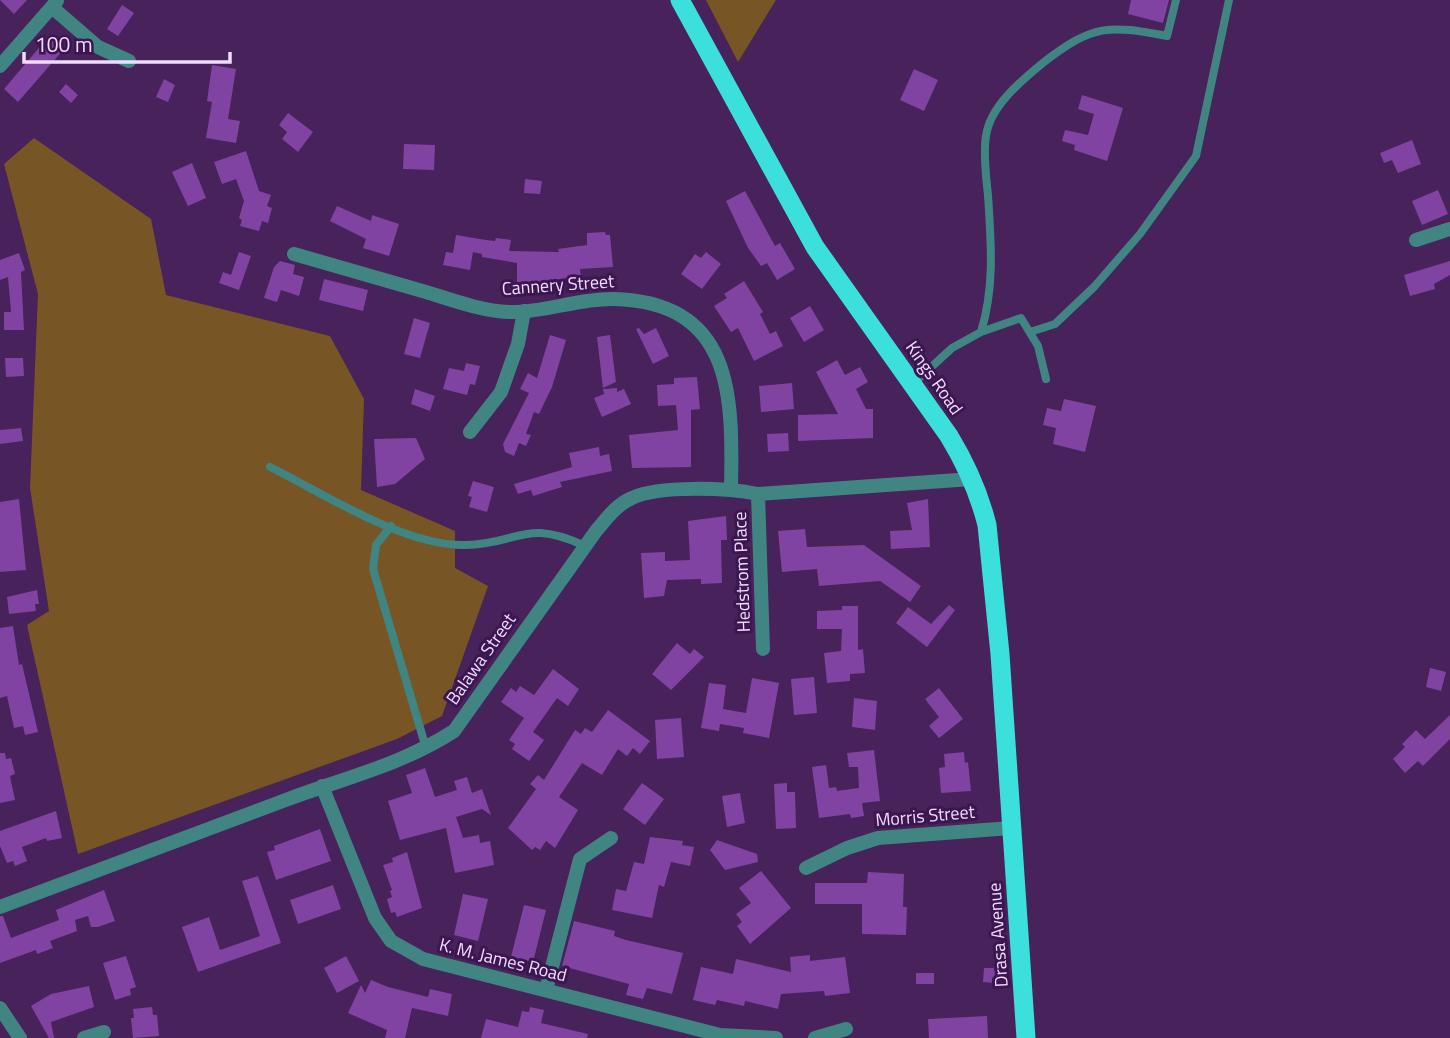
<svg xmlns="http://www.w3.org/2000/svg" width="1450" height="1038" viewBox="0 0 1450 1038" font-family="'Titillium Web',sans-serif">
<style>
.green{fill:#785524}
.building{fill:#8043a1}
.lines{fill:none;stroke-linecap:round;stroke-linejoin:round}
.service{stroke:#408582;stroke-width:8}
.minor{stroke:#408582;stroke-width:14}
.trunk{stroke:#3be0dc;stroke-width:19}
.labels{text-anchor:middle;stroke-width:6;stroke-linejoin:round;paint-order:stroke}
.street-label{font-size:18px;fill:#f1dcff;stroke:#3c1650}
</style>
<rect width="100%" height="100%" fill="#47225b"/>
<path class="green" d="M706 0H776L738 62Z
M34 138 151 219 166 295 330 336 364 399 361 490 455 531V568L488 586 442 716 397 739 78 854 27 625 49 611 30 488 38 294 4 164Z"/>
<path class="building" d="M0 0H27L14 14Z
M1131 0H1169L1163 23 1128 14Z
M122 5 134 13 118 36 107 29Z
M49 36 64 49 18 102 4 89Z
M212 65 236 69 228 119 240 121 236 143 206 138 212 102 207 101Z
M914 69 938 80 924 111 900 100Z
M164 79 175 85 168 102 156 97Z
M66 84 78 95 71 103 59 92Z
M1082 95 1123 108 1107 161 1074 150 1075 145 1062 141 1065 130 1088 135 1094 114 1078 109Z
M288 113 313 132 298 152 282 139 287 132 279 125Z
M1412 140 1421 164 1398 173 1392 160 1384 163 1380 153Z
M404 144 435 145 434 170 403 169Z
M246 151 259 191 271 195 267 206 272 208 268 223 262 221 259 231 240 226 242 220 239 218 244 201 236 179 222 184 214 162Z
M192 163 206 198 188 206 172 172Z
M525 179 542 181 540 194 524 193Z
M1438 190 1448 214 1422 225 1412 201Z
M745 191 775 246 780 243 795 269 777 280 767 263 761 266 748 248 726 201Z
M337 206 371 221 372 215 399 224 389 256 363 248 366 239 330 221Z
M605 232 606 235H610L613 267 580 269 581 276 547 281V286H517V263L482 257V254L473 252 470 270 443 265 446 252 453 253 456 235 486 240 495 241 496 238 511 240 509 251 559 252 558 249 587 245V233Z
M239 252 251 256 239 290 219 283 223 272 231 275Z
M706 252 721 264 702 289 681 274 695 254 701 258Z
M19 253 25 270 21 272 24 330H4V312H11L8 277 0 280V260Z
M280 261 295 265 293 274 304 277 299 296 281 290 277 302 264 298 274 267Z
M1450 261V275L1434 284 1435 289 1410 296 1404 275Z
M324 279 368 290 363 311 319 300Z
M744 281 763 312 760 314 770 334 776 331 783 346 754 361 738 328 731 332 714 306 727 298 724 294Z
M810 306 824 330 804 342 790 318Z
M414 318 430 323 420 358 404 354Z
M639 328 644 334 656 328 669 356 653 364 636 329Z
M550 335 566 340 552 387 539 414 534 412 526 434 531 435 526 446 519 443 514 456 505 452 503 444 529 393 520 389 528 373 537 378Z
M610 335 616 382 603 388 597 337Z
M5 358H23L24 376 6 377Z
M837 360 845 375 860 367 868 382 856 389 866 409H873V438L798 441V415L838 414 816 372Z
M466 363 480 366 475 385 470 384 467 395 443 389 449 368 464 371Z
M697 377 700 409 691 410V467L632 468 629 435 678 430 676 405 658 406 657 385 674 384V378Z
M792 383 794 409 761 412 759 386Z
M617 388V392L624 389 631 404 602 417 594 398 604 394 603 389Z
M415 389 435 396 430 411 411 404Z
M1064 399 1096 406 1085 452 1053 444 1056 428 1043 425 1047 408 1061 411Z
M21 428 23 441 0 444V430Z
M788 433 789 451 768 452 767 434Z
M416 438 425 459 395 484 377 487 374 439Z
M599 447 600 456 609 454 612 471 560 482 562 487 533 496 531 490 518 494 514 484 572 467 569 453Z
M473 481 494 487 487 512 469 507 472 497 468 496Z
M19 499 26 570 0 572V502Z
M928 499 930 547 891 549 890 531 912 530 907 503Z
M726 516 727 540H721L722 583 701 584V579L667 580 664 596 644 598 641 553 665 552V561L690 560 688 521Z
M805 529 807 547 864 545 921 586 910 602 880 581 819 586 817 569 782 572 778 531Z
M37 590 39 604H35L36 611 9 614 7 597Z
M949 605 955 610 927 647 896 623 908 607 931 624Z
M842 606H858V650L863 649 865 673 850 674V681L827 683 824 653 841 651 842 629H817V611L842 610Z
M13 626 19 665 22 664 38 732 25 735 23 726 14 728 7 696 0 698V628Z
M677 643 690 654 694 649 704 657 671 690 652 674Z
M1430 668 1446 672 1441 691 1426 687Z
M553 669 579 689 568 706 557 698 533 732 544 740 529 761 512 749 515 744 509 740 524 718 501 702 511 688 516 692 520 686 534 695Z
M814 677 817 713 794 715 791 679Z
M752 678 779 683 769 738 743 733 744 728 720 724 719 731 701 728 709 683 726 685 723 709 746 713Z
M939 688 963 719 939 738 929 726 939 717 925 699Z
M854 698 877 701 875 730 852 727Z
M608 710 650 741 640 754 633 748 627 756 618 749 602 775 582 763 559 797 578 810 555 848 546 841 540 850 535 847 532 850 508 828 536 789 530 784 538 775 544 780 575 730 581 734 585 728 592 732Z
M1450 715V739L1423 766 1418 761 1405 773 1393 759 1405 747 1402 744 1416 730 1425 739Z
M681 718 684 757 657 759 655 720Z
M874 750 880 801 862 803 864 816 851 818 850 814 819 818 812 767 826 765 829 788 836 787 837 791 859 788 858 767H849L847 753Z
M964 752 965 763 968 762 971 791 941 793 939 768 945 767 944 754Z
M0 753H5L6 759 11 758 15 774 10 776 15 800 0 803Z
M425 768 435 797 457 790 454 781 467 777 472 793 482 789 491 815 482 809 456 817 463 838 479 835 480 843 490 841 494 865 455 873 446 828 400 840 388 801 412 793 406 775Z
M642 783 664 799 645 825 623 809Z
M787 783V792H795L796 828 776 829 774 784Z
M740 793 745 823 727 827 722 796Z
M56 811 62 838 47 841 46 838 22 847 27 861 15 866 13 861 7 863 0 846V831Z
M320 829 331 861 276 880 267 852 275 850 274 846Z
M650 837 683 841 682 845 694 847 690 866 671 862 664 887 659 885 652 918 612 910 616 889 626 891 634 862 644 864Z
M717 840 757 854 758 862 725 870 710 850Z
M407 852 422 908 397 917 395 912 391 913 387 899 392 897 390 891 392 890 383 865 393 862 392 858Z
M761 871 791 908 750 944 737 926 742 922 736 914 751 903 739 888Z
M868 872 904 874 903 907H907L906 935 862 934V904H815V883H867Z
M258 876 281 943 198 972 182 927 209 917 220 950 260 936 242 881Z
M333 885 341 909 298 924 290 900Z
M104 890 115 921 98 927H91L88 916 75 920 77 931 50 941 53 948 37 954 36 950 0 963V916H3L11 938 59 920 56 910Z
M463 894 488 899 478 941 454 935Z
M524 905 546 910 533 962 511 957Z
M574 921 615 931 614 936 626 940 683 953 672 994 647 988 643 999 626 995 629 984 562 966Z
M810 955V961L845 957 850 993 825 996 824 991 781 994 778 1009 745 1001 744 1006 717 1000 715 1005 693 1000 701 967 733 974 736 959 791 972 790 957Z
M126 956 136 987 130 989 131 995 115 1000 103 963Z
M346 956 359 981 337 993 324 968Z
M984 968H996L994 983 983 982Z
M916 973H934V984H916Z
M371 980 388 987 428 997 430 989 452 994 448 1016 412 1008 405 1038H385L387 1030 348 1013 361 985 365 993Z
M89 986 94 1007 51 1022 54 1038H49L31 1006 51 994Z
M152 1007 153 1015H157L159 1036 133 1038 131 1018H134L133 1009Z
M530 1007 544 1010 541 1023 588 1034 587 1038H481L486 1019 518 1027 522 1011 529 1012Z
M987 1016 988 1038H929L928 1019Z"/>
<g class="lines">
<path class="service" d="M981 332 1021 318 1038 346 1046 379
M1030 332 1055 324 1094 287 1140 234 1196 156 1229 0
M914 383 952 348 981 332C995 286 991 242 988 195 986 177 983 154 986 136 990 106 1022 80 1044 62 1094 24 1108 25 1167 36L1176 0
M270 467C325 494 403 546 465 545 520 544 524 518 585 546
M391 526 376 545 373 569 426 748"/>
<path class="minor" d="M53 8 98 47 129 61
M0 66 57 1
M1416 240 1450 229
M294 254C338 267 382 279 426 292 452 300 482 311 509 312 544 313 579 298 614 299 733 302 733 395 731 489
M470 432 501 392 518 344 524 311
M758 494 763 649
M322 786 375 918 391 941 423 959 720 1035 776 1038
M806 868 847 848 878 838 1011 828
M0 907C97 870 194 834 291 798 348 777 403 764 454 731L596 531C607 518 616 505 632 498 659 485 729 488 758 494L972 479
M546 990 580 859 611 838
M0 1008 20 1038
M84 1038 104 1032
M815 1038 846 1029"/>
<path class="trunk" d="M680 0 815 247 949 436C966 464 979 493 987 525L1000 654 1026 1038"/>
</g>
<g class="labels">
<g class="street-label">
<text transform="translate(558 285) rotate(-4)" y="6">Cannery Street</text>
<text transform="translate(934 378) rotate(55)" y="6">Kings Road</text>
<text transform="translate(742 572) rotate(-92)" y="6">Hedstrom Place</text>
<text transform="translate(481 659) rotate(-55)" y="6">Balawa Street</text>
<text transform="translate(925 816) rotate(-5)" y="6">Morris Street</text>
<text transform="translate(998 935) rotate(-94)" y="6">Drasa Avenue</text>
<text transform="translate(503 960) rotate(14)" y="6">K. M. James Road</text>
</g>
</g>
<path d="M24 52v10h206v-10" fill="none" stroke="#f1dcff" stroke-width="3.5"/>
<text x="35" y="52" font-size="21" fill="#f1dcff" stroke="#3c1650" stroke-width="5" paint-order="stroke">100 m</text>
</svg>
